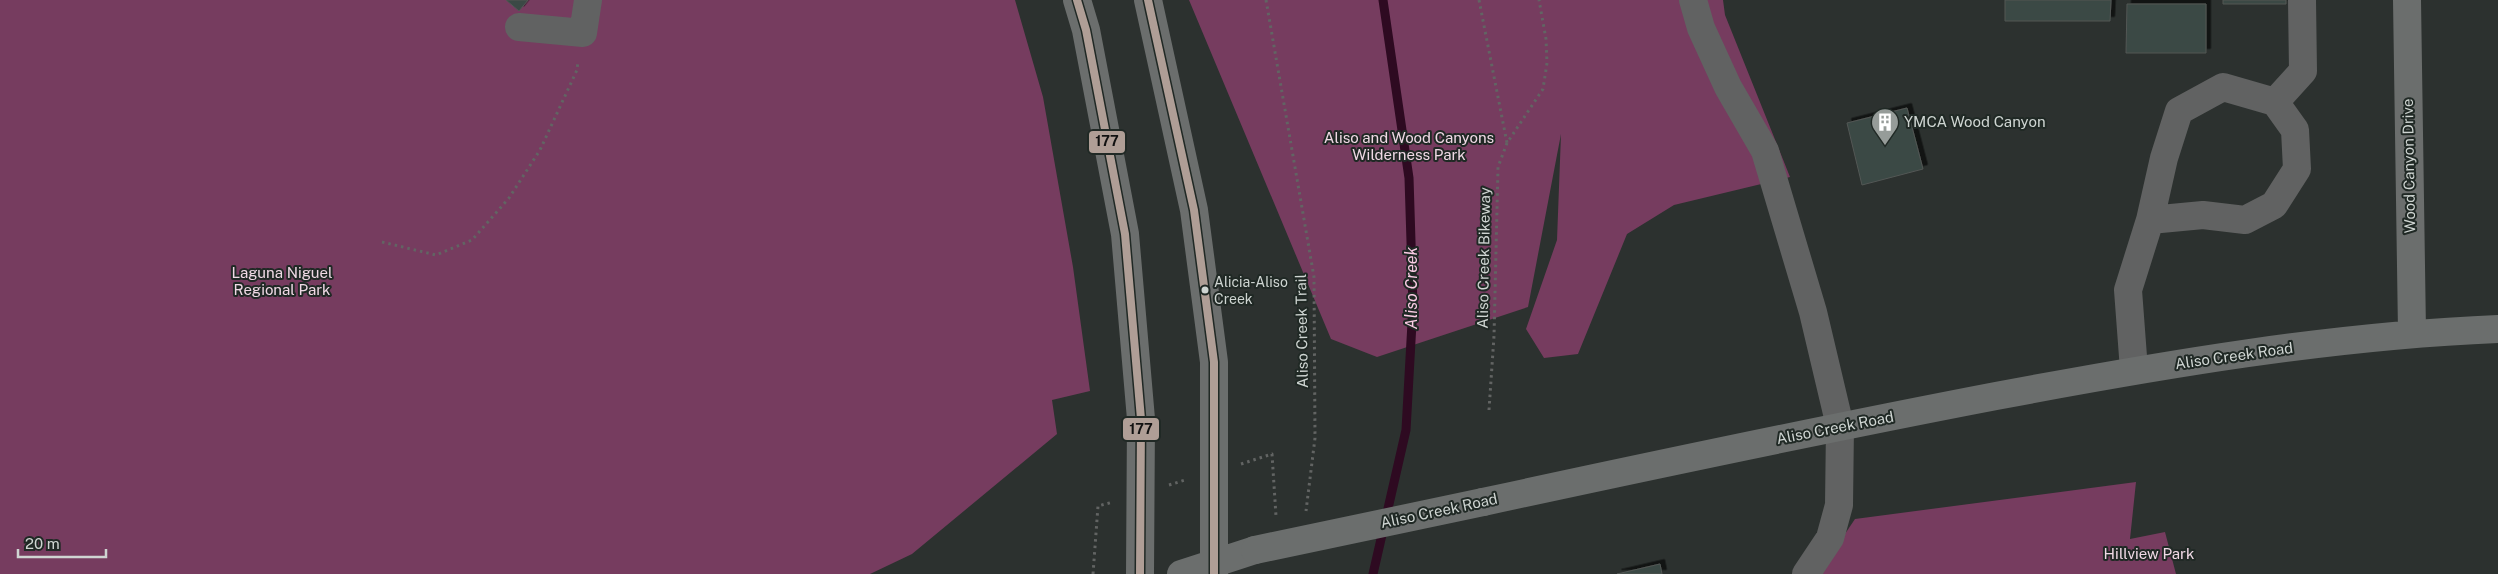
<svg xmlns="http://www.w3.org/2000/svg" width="2498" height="574" viewBox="0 0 2498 574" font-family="'Public Sans',sans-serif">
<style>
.green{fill:#763c5f}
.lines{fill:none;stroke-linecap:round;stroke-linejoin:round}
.stream{stroke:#2e0a21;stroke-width:9}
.building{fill:#3a4944;stroke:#535755;filter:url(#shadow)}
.path{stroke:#626463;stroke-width:3;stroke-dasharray:2.5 4;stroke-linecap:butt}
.minor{stroke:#616262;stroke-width:28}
.major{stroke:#6b6e6d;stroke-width:28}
.major-bridge{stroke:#6b6e6d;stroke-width:28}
.bus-1-casing{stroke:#202925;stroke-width:11}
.bus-1{stroke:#af9e96;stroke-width:8}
.bus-dot{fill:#cfd5d2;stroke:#202925;stroke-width:2}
.labels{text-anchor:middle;stroke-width:4;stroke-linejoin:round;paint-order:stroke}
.bus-label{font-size:14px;fill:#cfd5d2;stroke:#202925;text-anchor:start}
.poi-label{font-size:15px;fill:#cfd5d2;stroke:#202925;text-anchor:start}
.park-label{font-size:15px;fill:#f0d9e5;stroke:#202925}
.street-label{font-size:15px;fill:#cfd5d2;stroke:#202925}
.water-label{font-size:16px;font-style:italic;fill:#fbcce5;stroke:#202925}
.line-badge{stroke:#202925;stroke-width:2}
.pale-badge-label{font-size:14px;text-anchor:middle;font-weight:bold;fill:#111}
</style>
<defs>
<filter id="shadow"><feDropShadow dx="4.5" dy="-4.5" stdDeviation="0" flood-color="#0009"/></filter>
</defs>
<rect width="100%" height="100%" fill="#2c312f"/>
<path class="green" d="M0 0H1015L1043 97 1073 267 1090 391 1052 400 1057 434 912 554 870 574H0Z
M1189 0H1723L1725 15 1790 177 1674 205 1627 234 1578 354 1544 358 1526 329 1557 240 1561 134 1528 307 1377 357 1331 339Z
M2136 482 2130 539 2165 532 2176 574H1818L1855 519Z"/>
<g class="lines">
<path class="stream" d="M1373 574 1406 430 1413 305 1409 178 1383 0"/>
</g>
<path class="building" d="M506 0H528L519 11Z
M2005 0H2111L2110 21H2005Z
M2223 0H2286V4H2223Z
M2127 4H2206V53H2126Z
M1907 108 1923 169 1862 185 1847 123Z
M1660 564 1662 574H1617Z"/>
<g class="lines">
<path class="path" d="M1266 0 1314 277 1315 438 1306 511
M1479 0 1507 143
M382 242 436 255 472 240 509 198 540 150 577 70 578 61
M1489 410 1494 336 1498 167 1507 143 1543 89 1547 63 1546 39 1539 0
M1241 464 1272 454 1276 516
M1169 485 1185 480
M1093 574 1098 506 1113 502"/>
<path class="minor" d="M1693 0 1701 28 1728 87 1765 151 1813 312 1840 426 1839 505 1830 538 1806 574
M519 27 583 33 588 0
M2275 102 2303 71 2302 0
M2134 370 2128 290 2150 220 2203 215 2245 220 2274 205 2297 169 2295 130 2275 102 2223 87 2179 111 2164 158 2150 220"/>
<path class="major" d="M1077 0 1086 30 1125 234 1141 419 1140 574
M1148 0 1194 210 1214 362V574
M2407 0 2412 332
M1483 502C1654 465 1824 429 1996 396 2161 365 2329 336 2498 329
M1181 574 1255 550"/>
<path class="major-bridge" d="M1255 550 1483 502"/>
<g class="bus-1-casing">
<path id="bus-1" d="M1077 0 1086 30 1125 234 1141 419 1140 574
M1148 0 1194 210 1214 362V574"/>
</g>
<use href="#bus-1" class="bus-1"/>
</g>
<defs>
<g id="building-pin" transform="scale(1.4375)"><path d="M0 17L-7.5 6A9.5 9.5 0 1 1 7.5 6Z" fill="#969c99" stroke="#202925"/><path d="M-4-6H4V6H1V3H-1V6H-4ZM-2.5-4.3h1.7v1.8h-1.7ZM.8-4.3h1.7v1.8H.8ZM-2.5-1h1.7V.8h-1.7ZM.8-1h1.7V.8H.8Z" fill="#fff"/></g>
</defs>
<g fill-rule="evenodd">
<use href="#building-pin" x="1885" y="122"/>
</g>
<circle class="bus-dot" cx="1205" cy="290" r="4.5"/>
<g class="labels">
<g class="bus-label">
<text x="1214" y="287">Alicia-Aliso<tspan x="1214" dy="17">Creek</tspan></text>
</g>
<g class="poi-label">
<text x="1904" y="127">YMCA Wood Canyon</text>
</g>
<g class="park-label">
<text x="1409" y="143">Aliso and Wood Canyons<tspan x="1409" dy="17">Wilderness Park</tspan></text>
<text x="282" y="278">Laguna Niguel<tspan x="282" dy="17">Regional Park</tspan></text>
<text x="2149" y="559">Hillview Park</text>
</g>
<g class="street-label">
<text transform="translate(2409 166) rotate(-91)" y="5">Wood Canyon Drive</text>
<text transform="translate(1484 258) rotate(-89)" y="5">Aliso Creek Bikeway</text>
<text transform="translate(1302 331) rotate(-91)" y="5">Aliso Creek Trail</text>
<text transform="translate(2234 356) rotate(-8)" y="5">Aliso Creek Road</text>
<text transform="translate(1835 428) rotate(-11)" y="5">Aliso Creek Road</text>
<text transform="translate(1439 511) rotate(-12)" y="5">Aliso Creek Road</text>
</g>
<g class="water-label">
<text transform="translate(1411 288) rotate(-90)" y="6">Aliso Creek</text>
</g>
</g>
<g class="line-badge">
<rect x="1088" y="130" width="38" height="24" rx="5" fill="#af9e96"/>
<rect x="1122" y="417" width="38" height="24" rx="5" fill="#af9e96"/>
</g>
<g class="pale-badge-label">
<text x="1107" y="146">177</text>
<text x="1141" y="434">177</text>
</g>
<path d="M18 549v8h88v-8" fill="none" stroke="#cfd5d2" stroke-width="2.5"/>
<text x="25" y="549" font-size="15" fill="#cfd5d2" stroke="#202925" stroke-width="4" paint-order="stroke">20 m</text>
</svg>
